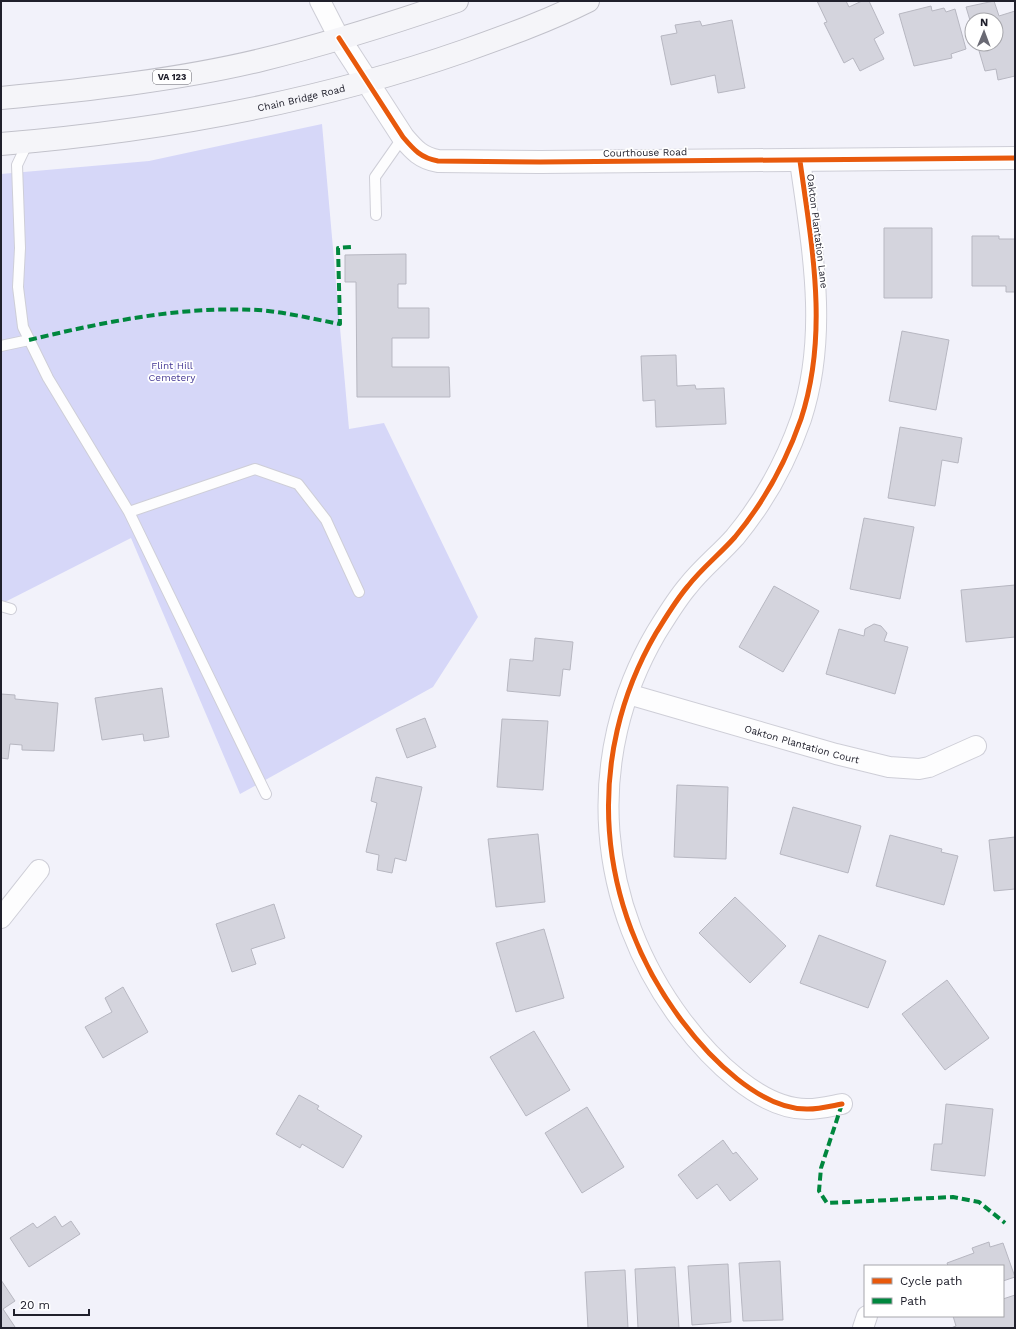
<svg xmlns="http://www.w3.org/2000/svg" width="1016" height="1329" viewBox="0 0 1016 1329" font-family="'Work Sans',sans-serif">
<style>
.green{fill:#d6d7f8}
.building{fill:#d4d4dd;stroke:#b7b7c1}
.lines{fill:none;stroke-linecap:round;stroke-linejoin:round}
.service-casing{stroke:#ceced7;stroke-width:12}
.minor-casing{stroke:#ceced7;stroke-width:22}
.tertiary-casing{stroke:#ceced7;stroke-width:24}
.primary-casing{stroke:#c1c1ca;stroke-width:24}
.service{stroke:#fdfdfe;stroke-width:10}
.minor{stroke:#fdfdfe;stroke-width:20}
.tertiary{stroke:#fdfdfe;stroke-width:22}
.primary{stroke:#f5f5f9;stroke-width:22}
.quiet{stroke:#00873e;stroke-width:4;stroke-dasharray:8 4;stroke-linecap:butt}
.cycleway-casing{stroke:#fff;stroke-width:8}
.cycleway{stroke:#e8590c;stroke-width:5}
.labels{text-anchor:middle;stroke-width:3.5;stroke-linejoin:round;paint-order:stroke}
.shield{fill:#fff;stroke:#63636b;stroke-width:1}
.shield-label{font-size:9px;font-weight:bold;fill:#20202c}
.street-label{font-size:10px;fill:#20202c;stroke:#fff}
.park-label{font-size:10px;fill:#453995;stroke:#fff}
</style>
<rect width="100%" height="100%" fill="#f2f2fa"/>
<path class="green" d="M322 124 349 429 384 423 478 617 433 687 240 794 131 538 1 604V174L149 161Z"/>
<path class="building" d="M817 1H846L849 7 862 1H869L884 33 874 39 884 59 860 71 853 58 844 63 824 23 827 22Z
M994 1 999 16 1015 11V76L998 80 996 69 985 71 977 44H996V20H972V27L966 7Z
M931 6 932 11 944 8 946 12 955 9 966 49 951 54 952 58 914 66 899 14Z
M732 20 745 88 718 93 715 75 671 85 661 36 677 33 675 25 700 21 702 26Z
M884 228H932V298H884Z
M972 236H999V239H1015V292H1006V286H972Z
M406 254V284H398V308H429V338H392V367H449L450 397H357L356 282H345V255Z
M902 331 949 340 936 410 889 401Z
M676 355 677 386 695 385 696 389 724 388 726 424 656 427 655 400 643 401 641 356Z
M900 427 962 438 958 463 942 460 935 506 888 498Z
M864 518 914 527 900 599 850 589Z
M1015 585V637L966 642 961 590Z
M774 586 819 611 783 672 739 647Z
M874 624 881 626 887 633 884 641 908 647 895 694 826 674 839 629 864 636 865 629Z
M535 638 573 642 570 670 563 669 560 696 507 691 510 659 533 661Z
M162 688 169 737 144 741 143 734 102 740 95 698Z
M1 694 15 695V699L58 703 54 751 22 750V745L10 744 8 759 1 758Z
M425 718 436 747 407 758 396 729Z
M502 719 548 721 543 790 497 787Z
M376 777 422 787 406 861 395 858 392 873 377 870 379 855 366 852 377 803 371 801Z
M677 785 728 787 726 859 674 857Z
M793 807 861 826 848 873 780 854Z
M538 834 545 902 496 907 488 839Z
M890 835 942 849 941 852 958 856 944 905 876 886Z
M1015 837V889L994 891 989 840Z
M735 897 786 946 750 983 699 933Z
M274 904 285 938 251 949 256 964 232 972 216 924Z
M544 929 564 998 516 1012 496 943Z
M819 935 886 961 868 1008 800 983Z
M947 980 989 1038 945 1070 902 1014Z
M123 987 148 1032 103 1058 85 1027 112 1012 105 998Z
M534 1031 570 1090 526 1116 490 1057Z
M299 1095 319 1106 317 1109 362 1136 343 1168 302 1144 300 1148 276 1134Z
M946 1104 993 1109 985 1176 931 1170 934 1144H942Z
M587 1107 624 1167 582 1193 545 1133Z
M723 1140 733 1154 736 1152 758 1179 730 1201 717 1184 697 1199 678 1175Z
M55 1216 62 1227 71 1221 80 1234 29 1267 10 1238 33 1223 37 1228Z
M989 1242 990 1247 1003 1243 1015 1277 1003 1281V1266H948L947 1263 974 1253 972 1248Z
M780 1261 783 1320 743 1321 739 1263Z
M728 1264 731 1322 692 1325 688 1266Z
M675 1267 679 1328H638L635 1269Z
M625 1270 628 1328H588L585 1272Z
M1 1280 15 1301 3 1309 15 1327 14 1328H1Z
M1015 1295V1328H951L956 1326 953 1316H1003V1299Z"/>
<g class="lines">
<g class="service-casing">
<path id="service" d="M28 142 17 165 20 248 18 287 23 327 48 378 129 512 255 469 298 484 326 520 359 592
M376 215 375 177 403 137
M1 346 29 340
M129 512 266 794
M1 606 11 609"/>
</g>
<g class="minor-casing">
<g id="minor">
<path d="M320 1 339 38"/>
<path d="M800 161C812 247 829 334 801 419 786 462 764 502 735 537 720 554 702 568 688 586 676 600 666 617 656 633 583 758 596 907 682 1021 709 1057 760 1110 808 1109 819 1109 831 1106 842 1104"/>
<path id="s1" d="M628 694 836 754 889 767 919 769 929 767 976 746"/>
<path d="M1 918 39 870"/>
<path d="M863 1328 867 1316"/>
</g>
</g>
<g class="tertiary-casing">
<path id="tertiary" d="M339 38 403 137C414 150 421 158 438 161L540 162 1015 158"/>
</g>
<g class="primary-casing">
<g id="primary">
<path d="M1 98C86 90 178 80 261 60 327 44 393 23 457 1"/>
<path id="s2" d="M1 144C158 131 315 103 464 51 506 36 548 21 588 1"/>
</g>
</g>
<use href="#service" class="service"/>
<use href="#minor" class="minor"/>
<use href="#tertiary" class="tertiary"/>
<use href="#primary" class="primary"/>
<path class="quiet" d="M29 340C104 322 180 306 258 310 285 312 313 319 340 324L338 248 351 247
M842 1104 821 1168 819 1191 827 1203 953 1197 979 1202 1005 1223"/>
<g class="cycleway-casing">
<path id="cycleway" d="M339 38 403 137C414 150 421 158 438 161L540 162 1015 158
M800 161C812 247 829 334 801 419 786 462 764 502 735 537 720 554 702 568 688 586 676 600 666 617 656 633 583 758 596 907 682 1021 709 1057 760 1110 808 1109 819 1109 831 1106 842 1104"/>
</g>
<use href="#cycleway" class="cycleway"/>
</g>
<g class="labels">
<rect class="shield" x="153" y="70" width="38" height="14" rx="3"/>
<g class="shield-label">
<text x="172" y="80">VA 123</text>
</g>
<g class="street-label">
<text dy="4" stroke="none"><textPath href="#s2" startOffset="304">Chain Bridge Road</textPath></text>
<text transform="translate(645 152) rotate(-1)" y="4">Courthouse Road</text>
<text transform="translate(818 231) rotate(83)" y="4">Oakton Plantation Lane</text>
<text dy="4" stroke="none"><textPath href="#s1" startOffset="181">Oakton Plantation Court</textPath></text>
</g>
<g class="park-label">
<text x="172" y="369">Flint Hill<tspan x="172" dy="12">Cemetery</tspan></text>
</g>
</g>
<rect width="1016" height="1329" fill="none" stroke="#20202c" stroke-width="4"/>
<rect x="864" y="1265" width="140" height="52" fill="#ffffff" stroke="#a6a6ab"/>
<rect x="872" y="1278" width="20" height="6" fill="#e8590c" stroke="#a6a6ab"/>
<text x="900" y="1285" font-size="12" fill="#20202c">Cycle path</text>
<rect x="872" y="1298" width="20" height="6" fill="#00873e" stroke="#a6a6ab"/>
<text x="900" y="1305" font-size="12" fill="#20202c">Path</text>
<g transform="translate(984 32) rotate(1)"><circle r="19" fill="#ffffff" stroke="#a6a6ab"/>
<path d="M0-3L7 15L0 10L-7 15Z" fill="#6a6a74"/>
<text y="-6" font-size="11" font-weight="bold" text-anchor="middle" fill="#20202c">N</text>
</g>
<path d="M14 1309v6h75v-6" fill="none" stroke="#20202c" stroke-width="2"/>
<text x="20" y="1309" font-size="12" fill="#20202c" stroke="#ffffff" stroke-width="3" paint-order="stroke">20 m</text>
</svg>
